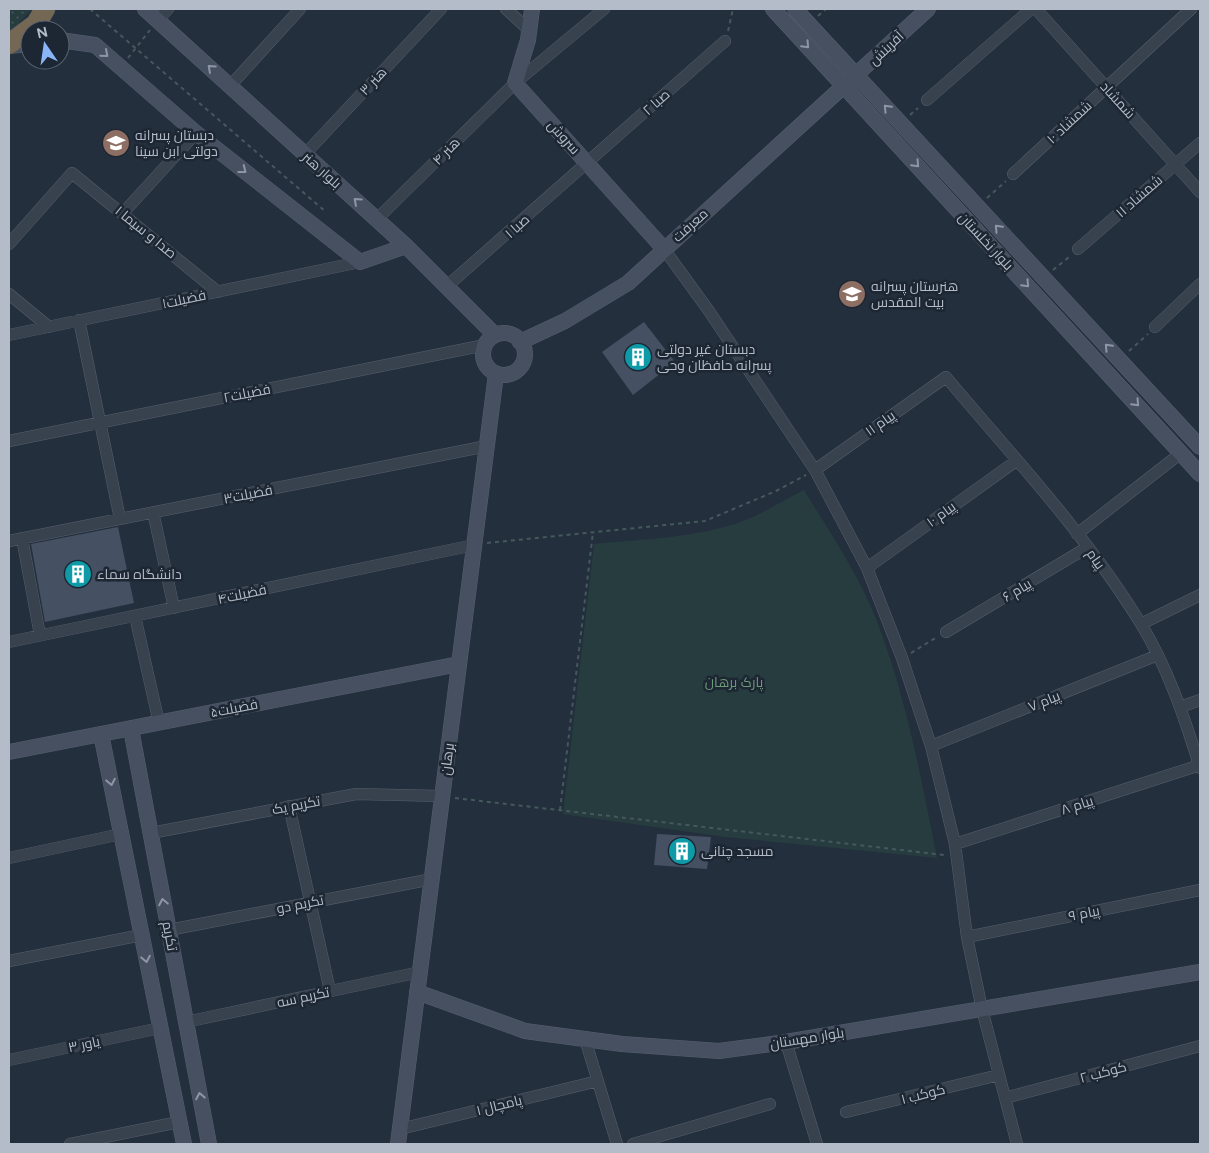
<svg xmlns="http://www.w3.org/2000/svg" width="1209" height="1153" viewBox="0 0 1209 1153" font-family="Figtree,Cairo,sans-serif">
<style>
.grass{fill:url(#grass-dots)}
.park{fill:#263c3f}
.building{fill:#455162}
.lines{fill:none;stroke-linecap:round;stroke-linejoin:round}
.street-casing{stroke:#565f6c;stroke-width:12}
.secondary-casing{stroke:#565f6c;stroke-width:16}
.highway-casing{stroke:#434c59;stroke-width:21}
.path{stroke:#44595c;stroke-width:2;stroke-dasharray:4 4;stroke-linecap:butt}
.street{stroke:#38414e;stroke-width:11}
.secondary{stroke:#465061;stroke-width:15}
.highway{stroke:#746855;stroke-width:20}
.oneway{stroke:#8e96a5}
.labels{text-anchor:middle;stroke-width:5;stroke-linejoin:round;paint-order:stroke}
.street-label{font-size:14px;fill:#b4bcc9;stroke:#1d2633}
.poi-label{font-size:14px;fill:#b4bcc9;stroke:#1d2633;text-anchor:start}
.park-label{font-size:14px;fill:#6b9a76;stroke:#1d2633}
</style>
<defs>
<pattern id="grass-dots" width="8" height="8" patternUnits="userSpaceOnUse" patternTransform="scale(1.25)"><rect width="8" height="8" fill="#263c3f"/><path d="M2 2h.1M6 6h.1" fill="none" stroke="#435659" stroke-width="1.8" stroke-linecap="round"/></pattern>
</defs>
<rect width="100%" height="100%" fill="#242f3e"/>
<path class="grass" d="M9 9H32L16 26 9 31Z"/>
<path class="park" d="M804 490C829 531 858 573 876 619 906 696 921 777 937 858L725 837 563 814 594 544C644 539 698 538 746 520 766 512 785 499 804 490Z"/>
<path class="building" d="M644 322 675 362 633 395 602 352Z
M118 527 134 603 45 622 31 544Z
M657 834 711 837 707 869 654 865Z"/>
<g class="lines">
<g class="street-casing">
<path id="street" d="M506 9 529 30
M1036 9 1200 192
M158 20 168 9
M230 86 300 9
M927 100 1031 9
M305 154 441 9
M1013 174 1191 9
M123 213 196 133
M377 219 515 83 604 9
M9 244 72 173 218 292
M664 249 709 311 815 470 867 568 902 658 931 746 955 844 967 937 982 1009 1017 1144
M1078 249 1200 143
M446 287 725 41
M9 294 49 327
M79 320 120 519
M1155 327 1200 284
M9 335 360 262
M9 441 485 345
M815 470 946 377C1013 457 1087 535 1141 624 1168 668 1185 719 1200 768
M153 512 174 608
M1077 534 1181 453
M22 538 40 635
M9 541 487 446
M867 568 1016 461
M135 616 159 723
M1141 624 1200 595
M946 632 1088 547
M9 642 474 545
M1180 707 1200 700
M931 746 1158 655
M289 806 330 991
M151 833 356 794 442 796
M955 844 1200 765
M9 858 121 834
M169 930 432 879
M967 937 1200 890
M9 961 142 935
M186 1022 420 972
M585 1039 617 1144
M786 1042 817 1144
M9 1060 160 1028
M1005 1098 1200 1046
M846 1112 999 1075
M400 1129 598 1081
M70 1144 179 1122
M633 1144 770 1104"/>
</g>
<g class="secondary-casing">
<path id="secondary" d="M145 9 406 246 495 335
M532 9 528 40 515 83 664 249
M773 9 1200 474
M795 9 1200 447
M60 40 95 45 196 133 360 262 406 246
M9 46 30 44
M483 354a21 21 0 1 1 42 0a21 21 0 1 1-42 0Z
M520 342 565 321 628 283 928 9
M131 729 209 1144
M101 734 184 1144
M9 752 459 664
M417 992 525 1031 622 1044 719 1051 786 1042 1200 972
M398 1144 496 374"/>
</g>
<g class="highway-casing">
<path id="highway" d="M9 44 36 24 45 9"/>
</g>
<path class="path" d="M90 9 326 212
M818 16 826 9
M728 31 733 9
M128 58 150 30
M910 115 918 108
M987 198 1006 181
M1053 270 1069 257
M1129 351 1148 334
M487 543 705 521 776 491 806 475
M911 653 937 637
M455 798 944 855
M560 810 593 532"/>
<use href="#street" class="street"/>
<use href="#secondary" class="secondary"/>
<use href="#highway" class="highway"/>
</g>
<defs><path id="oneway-chevron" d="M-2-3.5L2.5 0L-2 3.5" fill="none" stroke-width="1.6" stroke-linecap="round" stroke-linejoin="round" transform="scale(1.25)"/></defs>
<g class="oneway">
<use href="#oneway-chevron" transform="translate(806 45) rotate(47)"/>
<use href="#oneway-chevron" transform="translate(105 54) rotate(41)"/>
<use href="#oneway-chevron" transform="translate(211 68) rotate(-138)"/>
<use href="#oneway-chevron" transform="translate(887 108) rotate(-133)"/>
<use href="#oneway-chevron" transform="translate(916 164) rotate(47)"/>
<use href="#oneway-chevron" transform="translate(243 170) rotate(38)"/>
<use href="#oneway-chevron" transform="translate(357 201) rotate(-138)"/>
<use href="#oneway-chevron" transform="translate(998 228) rotate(-133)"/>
<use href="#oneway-chevron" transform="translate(1026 284) rotate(47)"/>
<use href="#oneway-chevron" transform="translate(1108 347) rotate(-133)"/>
<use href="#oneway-chevron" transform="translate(1136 403) rotate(47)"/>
<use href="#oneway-chevron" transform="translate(111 782) rotate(79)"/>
<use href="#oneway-chevron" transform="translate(163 902) rotate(-101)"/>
<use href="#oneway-chevron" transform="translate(146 959) rotate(79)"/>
<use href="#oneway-chevron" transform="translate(200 1096) rotate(-101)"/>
</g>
<defs>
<g id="school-disc" transform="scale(1.4375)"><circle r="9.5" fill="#8d6e63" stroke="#1d2633"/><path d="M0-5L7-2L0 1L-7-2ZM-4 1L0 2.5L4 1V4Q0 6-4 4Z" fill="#fff"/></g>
<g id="building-disc" transform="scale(1.4375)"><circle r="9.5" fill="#0f9aa8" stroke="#1d2633"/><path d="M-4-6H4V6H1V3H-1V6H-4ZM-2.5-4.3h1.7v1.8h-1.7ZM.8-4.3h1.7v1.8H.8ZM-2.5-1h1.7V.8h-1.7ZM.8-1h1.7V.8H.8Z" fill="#fff"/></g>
</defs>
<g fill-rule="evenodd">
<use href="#school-disc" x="116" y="143"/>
<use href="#school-disc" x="852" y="294"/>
<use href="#building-disc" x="638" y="357"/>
<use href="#building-disc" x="78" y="574"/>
<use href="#building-disc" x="682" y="851"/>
</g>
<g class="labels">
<g class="street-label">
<text transform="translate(886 48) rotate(-43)" y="5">آفرینش</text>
<text transform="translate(373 81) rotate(-47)" y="5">هنر ۳</text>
<text transform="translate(1118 100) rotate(48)" y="5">شمشاد</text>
<text transform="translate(656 102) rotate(-42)" y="5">صبا ۲</text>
<text transform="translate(1069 122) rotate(-43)" y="5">شمشاد ۱۰</text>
<text transform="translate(564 137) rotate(48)" y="5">سروش</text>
<text transform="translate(446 151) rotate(-45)" y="5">هنر ۴</text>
<text transform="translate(322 170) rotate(42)" y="5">بلوار هنر</text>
<text transform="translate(1139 196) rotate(-41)" y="5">شمشاد ۱۱</text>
<text transform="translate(690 225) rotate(-42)" y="5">معرفت</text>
<text transform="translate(517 226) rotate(-42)" y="5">صبا ۱</text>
<text transform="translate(146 232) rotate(39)" y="5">صدا و سیما ۱</text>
<text transform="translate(986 241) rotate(47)" y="5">بلوار نخلستان</text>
<text transform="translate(184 299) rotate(-12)" y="5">فضیلت۱</text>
<text transform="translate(247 393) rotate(-11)" y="5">فضیلت۲</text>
<text transform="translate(880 423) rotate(-35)" y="5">پیام ۱۱</text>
<text transform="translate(248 494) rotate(-11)" y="5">فضیلت۳</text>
<text transform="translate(941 514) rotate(-36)" y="5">پیام ۱۰</text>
<text transform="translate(1096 559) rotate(55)" y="5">پیام</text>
<text transform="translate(1017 590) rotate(-31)" y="5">پیام ۶</text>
<text transform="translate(242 594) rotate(-12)" y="5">فضیلت۴</text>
<text transform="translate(1044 701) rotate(-22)" y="5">پیام ۷</text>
<text transform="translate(234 708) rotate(-11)" y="5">فضیلت۵</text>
<text transform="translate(447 759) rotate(-83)" y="5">برهان</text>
<text transform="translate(296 805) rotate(-11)" y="5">تکریم یک</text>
<text transform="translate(1077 805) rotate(-18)" y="5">پیام ۸</text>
<text transform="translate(300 904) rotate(-11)" y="5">تکریم دو</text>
<text transform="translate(1084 913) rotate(-11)" y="5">پیام ۹</text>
<text transform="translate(170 936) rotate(79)" y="5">تکریم</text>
<text transform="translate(303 997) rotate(-12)" y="5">تکریم سه</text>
<text transform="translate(807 1038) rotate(-9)" y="5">بلوار مهستان</text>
<text transform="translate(84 1044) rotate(-12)" y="5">یاور ۳</text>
<text transform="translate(1103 1072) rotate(-15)" y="5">کوکب ۲</text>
<text transform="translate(923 1094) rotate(-14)" y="5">کوکب ۱</text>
<text transform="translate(499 1105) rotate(-14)" y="5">پامچال ۱</text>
</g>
<g class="poi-label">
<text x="135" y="140">دبستان پسرانه<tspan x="135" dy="16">دولتی ابن سینا</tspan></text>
<text x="871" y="291">هنرستان پسرانه<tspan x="871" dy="16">بیت المقدس</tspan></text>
<text x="657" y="354">دبستان غیر دولتی<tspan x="657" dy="16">پسرانه حافظان وحی</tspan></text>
<text x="97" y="579">دانشگاه سماء</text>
<text x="701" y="856">مسجد چنانی</text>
</g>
<g class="park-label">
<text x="734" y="687">پارک برهان</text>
</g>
</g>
<rect width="1209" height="1153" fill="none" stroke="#b4bcc9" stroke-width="20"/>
<g transform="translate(45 45) rotate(347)"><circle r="24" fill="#1d2633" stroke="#59626f"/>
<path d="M0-4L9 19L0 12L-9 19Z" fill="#8ab4f8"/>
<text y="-8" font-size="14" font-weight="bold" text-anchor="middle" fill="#b4bcc9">N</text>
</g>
</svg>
